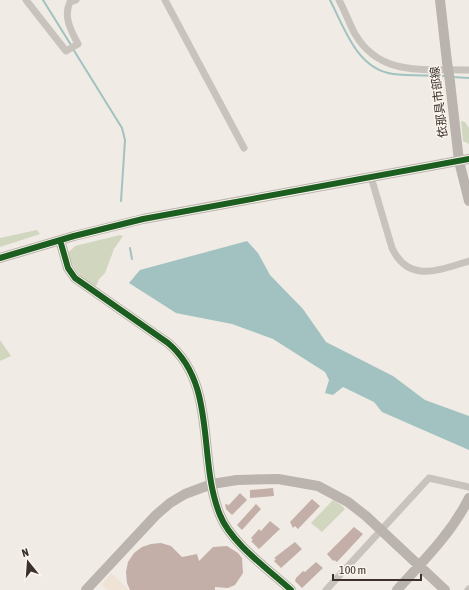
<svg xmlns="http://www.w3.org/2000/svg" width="469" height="590" viewBox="0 0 469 590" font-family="'Asap Condensed','Noto Sans JP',sans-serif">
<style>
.green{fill:#d1d6bf}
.plaza{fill:#eee3d5}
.water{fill:#a1c2c1}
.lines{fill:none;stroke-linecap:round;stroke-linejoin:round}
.stream{stroke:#a1c2c1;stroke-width:2}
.building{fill:#c3afa7}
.street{stroke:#c9c3be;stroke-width:7}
.secondary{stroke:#bab3ae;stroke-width:10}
.secondary-bridge{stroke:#bab3ae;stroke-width:10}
.cycleway-casing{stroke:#fbf5ee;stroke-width:8}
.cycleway{stroke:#1b5e20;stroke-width:6}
.labels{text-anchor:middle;stroke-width:3;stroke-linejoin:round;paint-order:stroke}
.street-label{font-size:12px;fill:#3b302b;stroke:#fbf5ee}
</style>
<rect width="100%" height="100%" fill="#f0ebe5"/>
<path class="green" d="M461 121 465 122 469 128V144L463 141Z
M37 230 40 234 0 247V238Z
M120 235 123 236 114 249 105 273 99 279 95 289C81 278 73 270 68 253L75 246Z
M0 340 11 356 0 361Z
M333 500 341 505 345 509 322 532 311 523Z"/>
<path class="plaza" d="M111 573 129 590H108L102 585Z"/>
<path class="water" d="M247 241 258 253 270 275 303 309 326 342 393 376 425 400 469 416V450L382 412 374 402 343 387 333 395 325 393 329 380 325 372 273 339 232 324 176 313 129 283 140 270Z"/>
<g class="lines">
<path class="stream" d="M43 0 71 45
M330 0C345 29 357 69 393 74 410 76 428 75 446 76
M73 49 122 128 125 140 121 201
M452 77 469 78
M130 248 132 259"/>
</g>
<path class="building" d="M273 488 274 496 250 498V490Z
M240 493 247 500 232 515 226 509 225 504 229 505Z
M312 499 320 506 298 529 295 526 293 528 290 522Z
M256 504 261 509 242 530 237 525Z
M270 521 280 529 259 549 251 541 253 540 251 538 259 529 261 531Z
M354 527 363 534 337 562 334 560 333 561 327 554Z
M295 542 302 549 281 568 274 561 276 559 274 558Z
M161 543 171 546 182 557 197 554 199 561 213 547 227 546 238 553 242 558 243 573 235 585 228 588 215 587V590H130L127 583 126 572 128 562 134 553 142 547 151 544Z
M316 562 323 568 302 588 295 581 296 578 303 571 305 572Z"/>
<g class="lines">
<path class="street" d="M26 0 66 51 78 44C71 31 63 16 70 2L76 0
M165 0 244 148
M339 0C345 11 349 23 355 34 381 78 425 68 469 70
M371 177 392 248C409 284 439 270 469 261
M326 590 429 478 469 487
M468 590 469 589"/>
<path class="secondary" d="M440 0 447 62
M450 82 459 161 469 201
M60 240 68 268 75 278 168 343C218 385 197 459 220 515 231 543 268 569 291 590
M0 258 74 236 143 219 469 159
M86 590 156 515 170 503 185 494 212 484 237 480 278 479 318 486 348 502 366 516 445 590
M397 590C424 560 451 534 469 498"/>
<path class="secondary-bridge" d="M447 62 450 82"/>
<g class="cycleway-casing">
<path id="cycleway" d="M60 240 68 268 75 278 168 343C218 385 197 459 220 515 231 543 268 569 291 590
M0 258 74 236 143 219 469 159"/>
</g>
<use href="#cycleway" class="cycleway"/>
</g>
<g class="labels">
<g class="street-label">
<text transform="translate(439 102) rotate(-97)" y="4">依那具市部線</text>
</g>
</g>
<g transform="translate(28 562) rotate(343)" stroke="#fbf5ee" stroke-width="3" paint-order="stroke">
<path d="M0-3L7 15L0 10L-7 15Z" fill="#3b302b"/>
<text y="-6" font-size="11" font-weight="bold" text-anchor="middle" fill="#3b302b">N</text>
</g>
<path d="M333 574v6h88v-6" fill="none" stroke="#3b302b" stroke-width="2"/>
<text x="339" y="574" font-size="12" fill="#3b302b" stroke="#fbf5ee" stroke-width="3" paint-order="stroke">100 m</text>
</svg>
